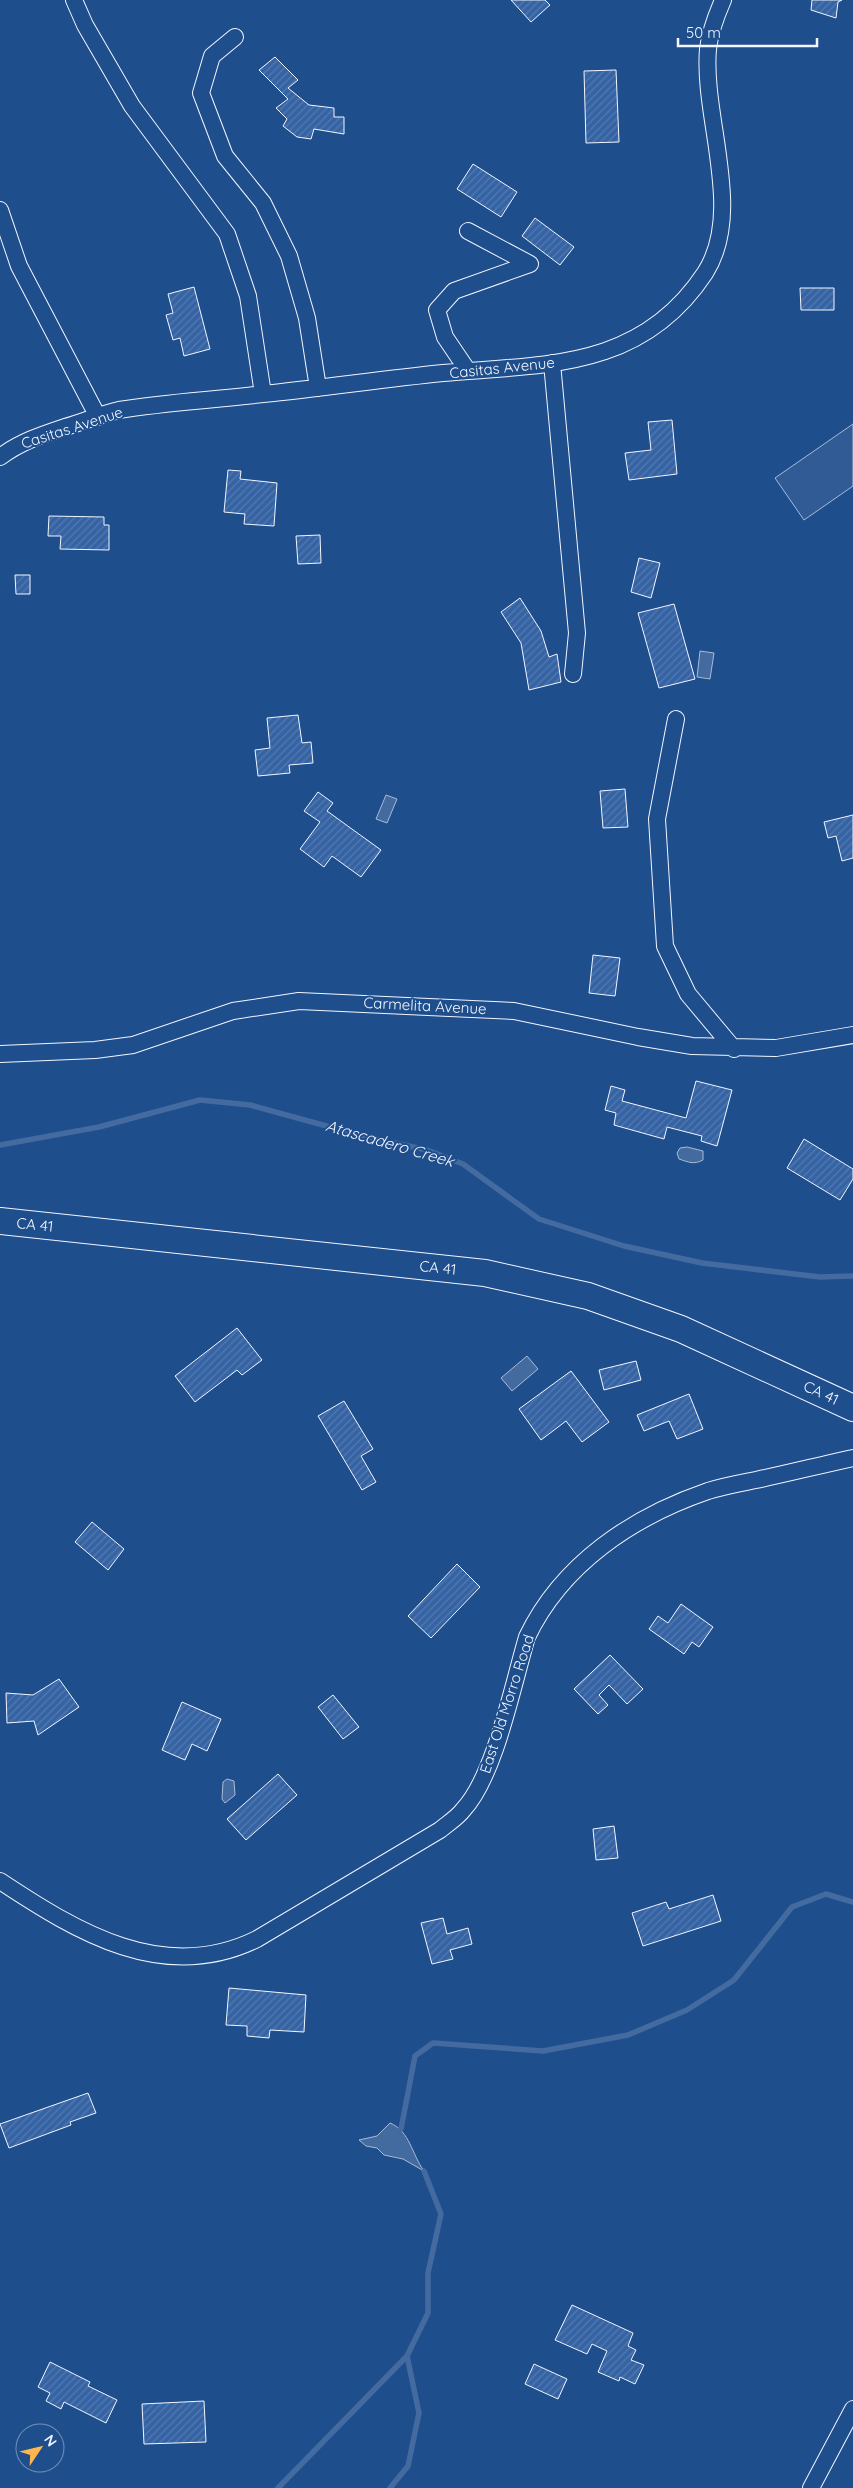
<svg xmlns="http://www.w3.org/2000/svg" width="853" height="2488" viewBox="0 0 853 2488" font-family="Quicksand,sans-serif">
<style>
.built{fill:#305b95;stroke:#a8bbd7}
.water{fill:#446ba0;stroke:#a8bbd7}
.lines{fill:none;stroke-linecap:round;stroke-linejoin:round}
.stream{stroke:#446ba0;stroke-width:5.5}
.building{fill:url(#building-hatch);stroke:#f2f6ff}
.street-casing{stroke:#f2f6ff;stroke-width:18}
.primary-casing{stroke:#f2f6ff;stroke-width:28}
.street{stroke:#1f4e8c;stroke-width:16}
.primary{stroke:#1f4e8c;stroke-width:26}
.labels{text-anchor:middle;stroke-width:4;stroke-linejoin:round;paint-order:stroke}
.street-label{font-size:15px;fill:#f2f6ff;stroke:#1f4e8c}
.water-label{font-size:16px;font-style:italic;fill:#f2f6ff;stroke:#1f4e8c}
</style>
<defs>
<pattern id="building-hatch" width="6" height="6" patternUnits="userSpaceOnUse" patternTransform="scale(1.25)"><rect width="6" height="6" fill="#3563a3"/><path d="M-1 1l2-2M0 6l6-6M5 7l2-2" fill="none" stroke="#537ab1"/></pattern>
</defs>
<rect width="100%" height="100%" fill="#1f4e8c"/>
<path class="built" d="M853 424V486L804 520 775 478Z"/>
<path class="water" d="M700 651 714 653 710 679 697 677Z
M386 795 397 799 387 823 376 819Z
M687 1147 703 1151V1160C694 1165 688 1162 679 1159L677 1153 680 1148Z
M527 1356 538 1369 512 1391 501 1378Z
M227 1779 234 1781 235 1795 225 1803 222 1799 223 1782Z
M390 2123C410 2131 412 2155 424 2171L403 2159 384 2155 377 2148 366 2146 359 2140 377 2136Z"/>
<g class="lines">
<path class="stream" d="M0 1145 99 1127 200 1100 250 1105 363 1136 427 1150 463 1164 539 1219 624 1246 702 1263 820 1277 853 1276
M401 2129 415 2056 433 2043 543 2051 628 2035 687 2010 734 1980 792 1907 826 1894 853 1902
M278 2488 407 2356 428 2313V2273L441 2214 424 2171
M390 2488 408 2466 419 2413 407 2356"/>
</g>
<path class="building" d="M511 0H545L550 5 531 22Z
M812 0H842L838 2 836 18 811 10Z
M275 57 298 80 288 88 309 105 334 108V117H344V134L314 129 311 139 297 137 283 126 287 119 276 108 288 99 259 70Z
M616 70 619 142 586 143 584 71Z
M473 164 517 192 501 217 457 189Z
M535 218 574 247 560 265 522 236Z
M194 287 210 349 184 356 180 338 173 340 166 315 173 313 168 294Z
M800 288H834V310H801Z
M672 420 677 474 629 480 625 453 651 450 648 422Z
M228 470 241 471 240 479 277 483 274 526 244 524 245 514 224 512Z
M49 516 104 517V525H109V550L60 549 61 536H48Z
M320 535 321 563 298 564 296 536Z
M639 558 660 563 651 598 631 592Z
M15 575H30V594H16Z
M520 598 541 631 549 657 557 654 561 682 529 690 521 643 501 612Z
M674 604 695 679 659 688 638 613Z
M298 715 302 743 311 742 313 763 289 765 290 773 258 776 255 750 270 748 267 718Z
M625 789 628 827 603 828 600 791Z
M318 792 333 803 327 811 381 850 361 877 332 856 324 867 300 849 320 822 304 811Z
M853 815V858L842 861 836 836 828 838 824 822Z
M593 955 620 958 615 996 589 993Z
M696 1081 732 1090 717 1146 701 1141 702 1136 667 1127 664 1139 614 1125 616 1113 605 1110 611 1086 625 1090 622 1101 686 1118Z
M804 1139 853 1169V1179L840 1200 787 1168Z
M237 1328 262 1360 242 1375 237 1370 195 1402 175 1376Z
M636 1361 641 1380 604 1390 599 1370Z
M571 1371 609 1422 582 1442 566 1421 541 1440 519 1409Z
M689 1394 703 1429 677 1439 669 1421 644 1431 637 1415Z
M344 1401 373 1449 361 1456 376 1482 362 1490 318 1416Z
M92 1522 124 1549 108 1570 75 1542Z
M457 1564 480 1587 431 1638 408 1616Z
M681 1604 713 1627 699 1647 692 1642 684 1654 649 1629 658 1616 668 1623Z
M610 1655 643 1689 627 1704 609 1685 599 1695 608 1705 598 1714 574 1689Z
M59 1679 79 1707 38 1735 34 1721 7 1723 6 1693 33 1695Z
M333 1695 359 1727 343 1739 318 1707Z
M182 1702 221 1719 207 1751 192 1744 185 1760 162 1750Z
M278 1774 297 1795 246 1840 227 1819Z
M614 1826 618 1858 596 1860 593 1829Z
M713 1895 721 1921 643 1946 632 1913 666 1902 669 1909Z
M443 1918 447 1934 468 1928 472 1944 450 1950 453 1959 432 1964 421 1923Z
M229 1988 306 1995 304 2032 270 2030 269 2038 247 2036V2026L226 2025Z
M88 2093 96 2113 70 2122 71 2125 9 2148 0 2124Z
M572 2305 633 2333 628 2346 636 2350 631 2360 644 2365 635 2384 620 2377 619 2381 598 2372 607 2351 592 2344 587 2354 555 2340Z
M50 2362 90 2382 88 2386 117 2400 106 2423 64 2402 61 2409 46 2401 50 2393 38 2387Z
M534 2364 567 2379 558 2399 525 2384Z
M204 2401 206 2442 144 2444 142 2404Z"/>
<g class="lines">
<g class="street-casing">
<path id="street" d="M74 0 85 25 132 106 227 234 248 296 263 394
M235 37 212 56 201 93 225 156 263 203 289 256 307 318 318 388
M0 210 19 266 98 417
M468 231 530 264 454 291 437 310 445 337 468 371
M552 363 577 633 573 674
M0 457C20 442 41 435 65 427 83 422 101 414 119 410 167 402 215 400 263 394 323 388 383 379 443 373 546 364 641 370 705 273 745 211 702 118 708 49 710 31 716 16 723 0
M676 719 657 819 665 946 688 994 734 1049
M0 1054 95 1050 133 1045 233 1011 299 1001 514 1011 638 1037 692 1046 776 1048 853 1035
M0 1881C77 1932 164 1985 257 1939L440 1830C447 1824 457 1818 463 1810 495 1776 513 1684 527 1637 562 1564 632 1517 708 1491 724 1486 741 1483 756 1480 789 1473 821 1465 853 1458
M811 2488 853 2409"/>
</g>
<g class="primary-casing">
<path id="primary" d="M0 1221 485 1273 588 1296 681 1329 853 1408"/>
</g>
<use href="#street" class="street"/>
<use href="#primary" class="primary"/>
</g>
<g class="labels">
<g class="street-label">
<text transform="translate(502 368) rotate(-6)" y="5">Casitas Avenue</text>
<text transform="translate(72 428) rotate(-18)" y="5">Casitas Avenue</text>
<text transform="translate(425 1006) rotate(3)" y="5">Carmelita Avenue</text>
<text transform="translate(35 1225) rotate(6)" y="5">CA 41</text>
<text transform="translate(438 1268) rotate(6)" y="5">CA 41</text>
<text transform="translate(821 1393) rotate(25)" y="5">CA 41</text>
<text transform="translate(507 1704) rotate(-72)" y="5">East Old Morro Road</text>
</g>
<g class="water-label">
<text transform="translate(390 1143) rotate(16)" y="6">Atascadero Creek</text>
</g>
</g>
<g transform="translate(40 2448) rotate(55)"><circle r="24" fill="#1f4e8c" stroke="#7391ba"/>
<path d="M0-4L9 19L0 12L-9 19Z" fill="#ffb74d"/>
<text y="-8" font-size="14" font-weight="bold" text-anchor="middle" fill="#f2f6ff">N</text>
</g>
<path d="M678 38v8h139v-8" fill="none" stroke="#f2f6ff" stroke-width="2.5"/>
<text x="686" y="38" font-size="15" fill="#f2f6ff" stroke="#1f4e8c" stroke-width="4" paint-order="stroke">50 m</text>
</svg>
